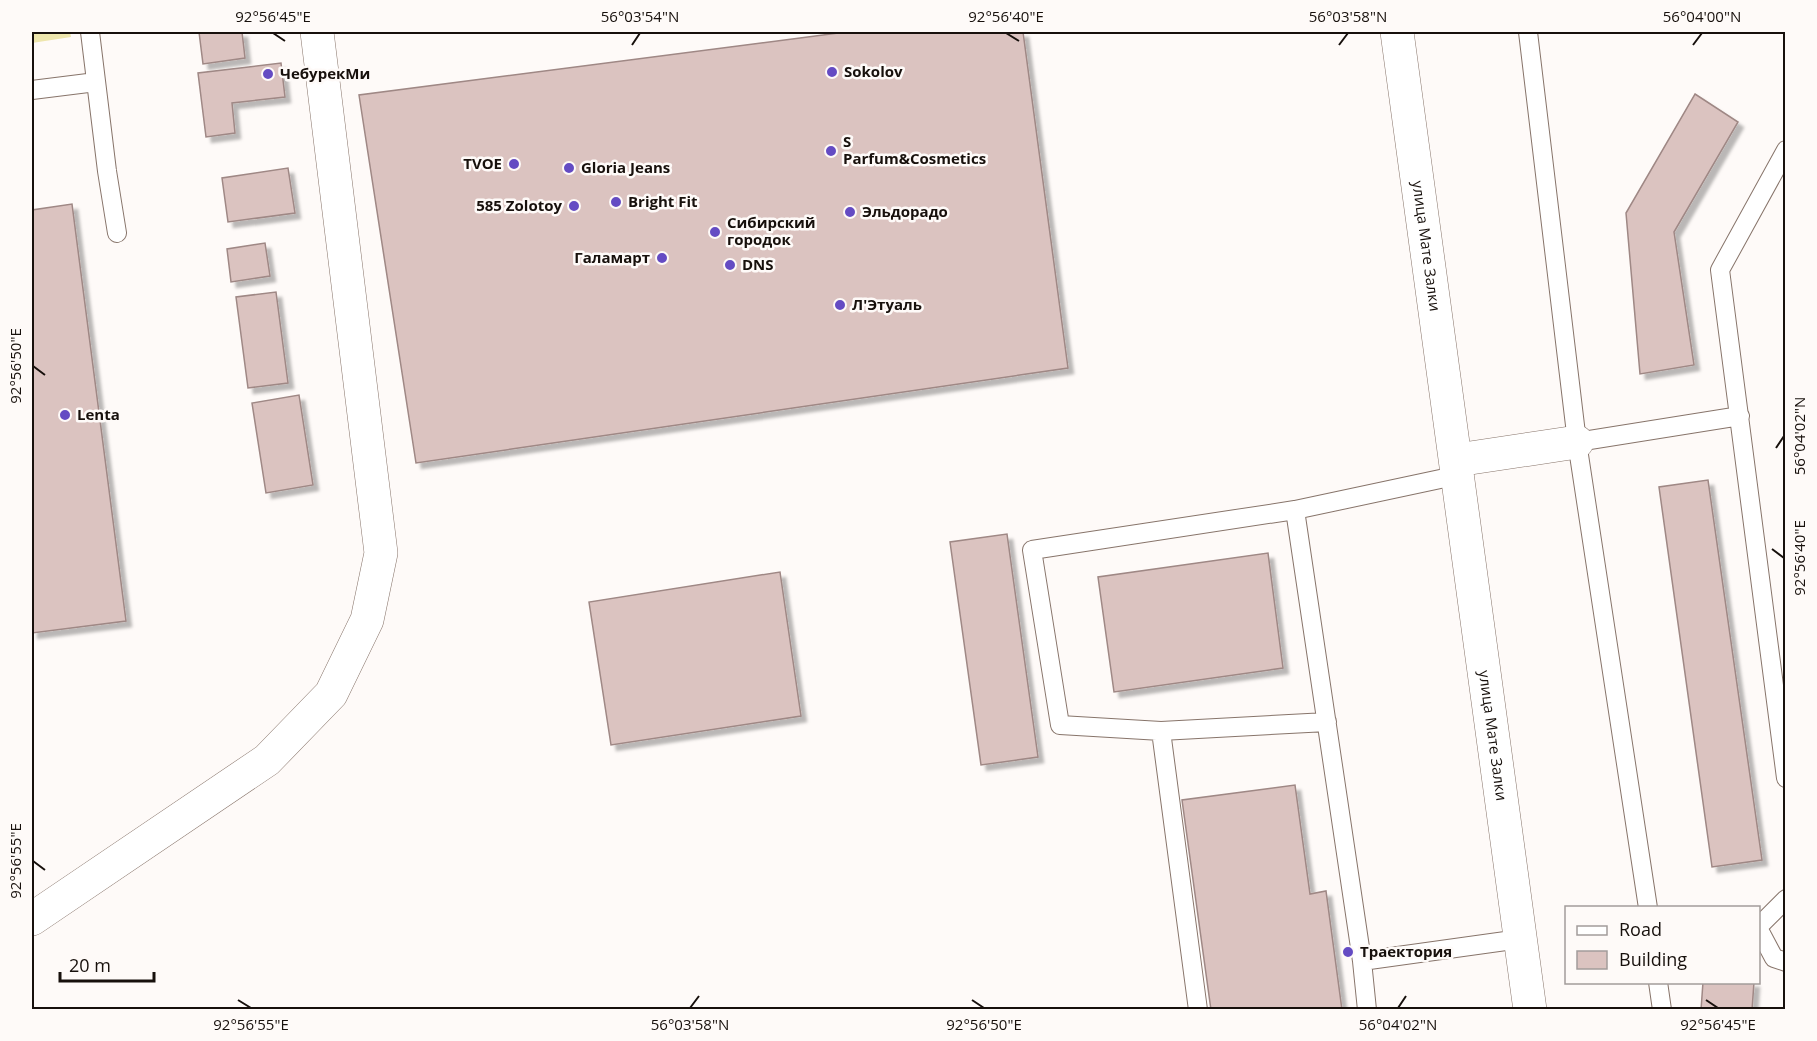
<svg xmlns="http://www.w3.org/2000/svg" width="1817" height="1041" viewBox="0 0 1817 1041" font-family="'Open Sans',sans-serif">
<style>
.green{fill:#eee6ad}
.building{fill:#dbc3c0;stroke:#9f8885;stroke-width:1.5;filter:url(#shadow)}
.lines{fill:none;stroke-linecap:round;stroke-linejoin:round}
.lane-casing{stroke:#87746a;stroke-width:20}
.street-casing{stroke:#87746a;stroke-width:34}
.secondary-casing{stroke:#87746a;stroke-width:34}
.lane{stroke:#fff;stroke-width:18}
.street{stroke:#fff;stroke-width:33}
.secondary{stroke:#fff;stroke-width:33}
.ticks{fill:none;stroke:#17100c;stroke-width:2}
.poi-dot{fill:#644bc3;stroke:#fefaf8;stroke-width:2}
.labels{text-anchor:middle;stroke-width:5;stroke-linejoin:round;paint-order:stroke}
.poi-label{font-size:15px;font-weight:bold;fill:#17100c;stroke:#fefaf8;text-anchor:start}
.street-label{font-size:15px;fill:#17100c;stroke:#fefaf8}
.neatline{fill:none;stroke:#17100c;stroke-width:2}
.ticks-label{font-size:15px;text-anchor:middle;fill:#17100c}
</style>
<defs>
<filter id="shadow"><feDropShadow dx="5.5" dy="5.5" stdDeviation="1.5" flood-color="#0004"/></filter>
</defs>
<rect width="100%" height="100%" fill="#fefaf8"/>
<path class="green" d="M32 32H70L71 37 32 43Z"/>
<path class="building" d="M199 32H242L245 58 203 64Z
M846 32H1023L1068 368 416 463 359 95Z
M281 63 285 97 232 103 235 133 206 137 198 73Z
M1695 94 1738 122 1674 232 1694 365 1640 374 1626 213Z
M288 168 295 213 228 222 222 178Z
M72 204 126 621 32 633V210Z
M265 243 270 276 231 282 227 249Z
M276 292 288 383 248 388 236 297Z
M299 395 313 485 266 493 252 403Z
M1708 480 1762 860 1712 867 1659 487Z
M1007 534 1038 757 981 765 950 542Z
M1268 553 1283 668 1114 692 1098 577Z
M780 572 801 716 611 745 589 602Z
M1295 785 1310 894 1326 891 1342 1010H1211L1182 800Z
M1703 982H1754L1752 1010H1701Z"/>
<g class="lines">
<g class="lane-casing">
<path id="lane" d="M90 32 107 171 117 233
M1528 32 1577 442 1648 908
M32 90 96 82
M1786 150 1720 270 1786 778
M1577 442 1740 416
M1295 510 1362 961 1520 939
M1327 722 1161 731 1060 725 1032 550 1295 510 1459 475
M1161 731 1198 1010
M1758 927 1786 899
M1758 928 1774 958 1786 962
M1362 961 1367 1010
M1658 982 1662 1010"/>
</g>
<g class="street-casing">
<path id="street" d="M1457 460 1577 442
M32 919 267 760 331 694 367 620 381 553 317 32"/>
</g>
<g class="secondary-casing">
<g id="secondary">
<path id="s1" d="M1397 32 1530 1010"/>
</g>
</g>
<use href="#lane" class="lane"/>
<use href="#street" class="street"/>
<use href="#secondary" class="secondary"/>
</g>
<path class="ticks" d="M273 33 285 41M1006 33 1019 41M632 45 640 33M1339 45 1348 33M1693 45 1702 33M33 366 45 375M1776 448 1784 436M1772 549 1784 558M33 861 45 870M238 1000 251 1008M972 1000 984 1008M1706 1000 1718 1008M690 1008 699 996M1398 1008 1406 996"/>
<g class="poi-dot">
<circle cx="832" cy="72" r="6"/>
<circle cx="268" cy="74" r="6"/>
<circle cx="831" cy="151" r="6"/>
<circle cx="514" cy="164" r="6"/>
<circle cx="569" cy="168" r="6"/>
<circle cx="616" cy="202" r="6"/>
<circle cx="574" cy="206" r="6"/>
<circle cx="850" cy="212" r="6"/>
<circle cx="715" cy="232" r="6"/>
<circle cx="662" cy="258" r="6"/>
<circle cx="730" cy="265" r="6"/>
<circle cx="840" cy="305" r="6"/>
<circle cx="65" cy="415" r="6"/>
<circle cx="1348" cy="952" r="6"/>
</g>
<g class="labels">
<g class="poi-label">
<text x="844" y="77">Sokolov</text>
<text x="280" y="79">ЧебурекМи</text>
<text x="843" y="147">S<tspan x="843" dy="17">Parfum&amp;Cosmetics</tspan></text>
<text x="502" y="169" text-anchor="end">TVOE</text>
<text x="581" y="173">Gloria Jeans</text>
<text x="628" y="207">Bright Fit</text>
<text x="562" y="211" text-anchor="end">585 Zolotoy</text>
<text x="862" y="217">Эльдорадо</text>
<text x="727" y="228">Сибирский<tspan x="727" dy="17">городок</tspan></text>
<text x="650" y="263" text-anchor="end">Галамарт</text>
<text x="742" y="270">DNS</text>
<text x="852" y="310">Л'Этуаль</text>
<text x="77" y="420">Lenta</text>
<text x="1360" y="957">Траектория</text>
</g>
<g class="street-label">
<text dy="5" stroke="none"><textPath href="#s1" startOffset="216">улица Мате Залки</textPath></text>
<text dy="5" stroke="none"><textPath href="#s1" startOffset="710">улица Мате Залки</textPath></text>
</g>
</g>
<rect width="1817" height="1041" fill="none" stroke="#fefaf8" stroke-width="66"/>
<rect x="1565" y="906" width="195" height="78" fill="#fefaf8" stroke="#a29c9a" stroke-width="1.5"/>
<rect x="1577" y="926" width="30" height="9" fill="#ffffff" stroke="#a29c9a" stroke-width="1.5"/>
<text x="1619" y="936" font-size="18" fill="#17100c">Road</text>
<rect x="1577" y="951" width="30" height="18" fill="#dbc3c0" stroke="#a29c9a" stroke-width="1.5"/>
<text x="1619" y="966" font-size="18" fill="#17100c">Building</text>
<path d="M60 972v9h94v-9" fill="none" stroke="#17100c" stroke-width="3"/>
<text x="69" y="972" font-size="18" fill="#17100c" stroke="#fefaf8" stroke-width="4.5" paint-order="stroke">20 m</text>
<rect x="33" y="33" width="1751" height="975" class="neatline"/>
<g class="ticks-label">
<text x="273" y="22">92°56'45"E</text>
<text x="640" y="22">56°03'54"N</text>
<text x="1006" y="22">92°56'40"E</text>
<text x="1348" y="22">56°03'58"N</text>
<text x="1702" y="22">56°04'00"N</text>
<text transform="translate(16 366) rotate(-90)" y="5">92°56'50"E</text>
<text transform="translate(1800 436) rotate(-90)" y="5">56°04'02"N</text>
<text transform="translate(1800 558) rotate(-90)" y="5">92°56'40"E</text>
<text transform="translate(16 861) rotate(-90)" y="5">92°56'55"E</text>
<text x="251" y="1030">92°56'55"E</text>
<text x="690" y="1030">56°03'58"N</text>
<text x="984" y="1030">92°56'50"E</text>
<text x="1398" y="1030">56°04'02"N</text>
<text x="1718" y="1030">92°56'45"E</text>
</g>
</svg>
